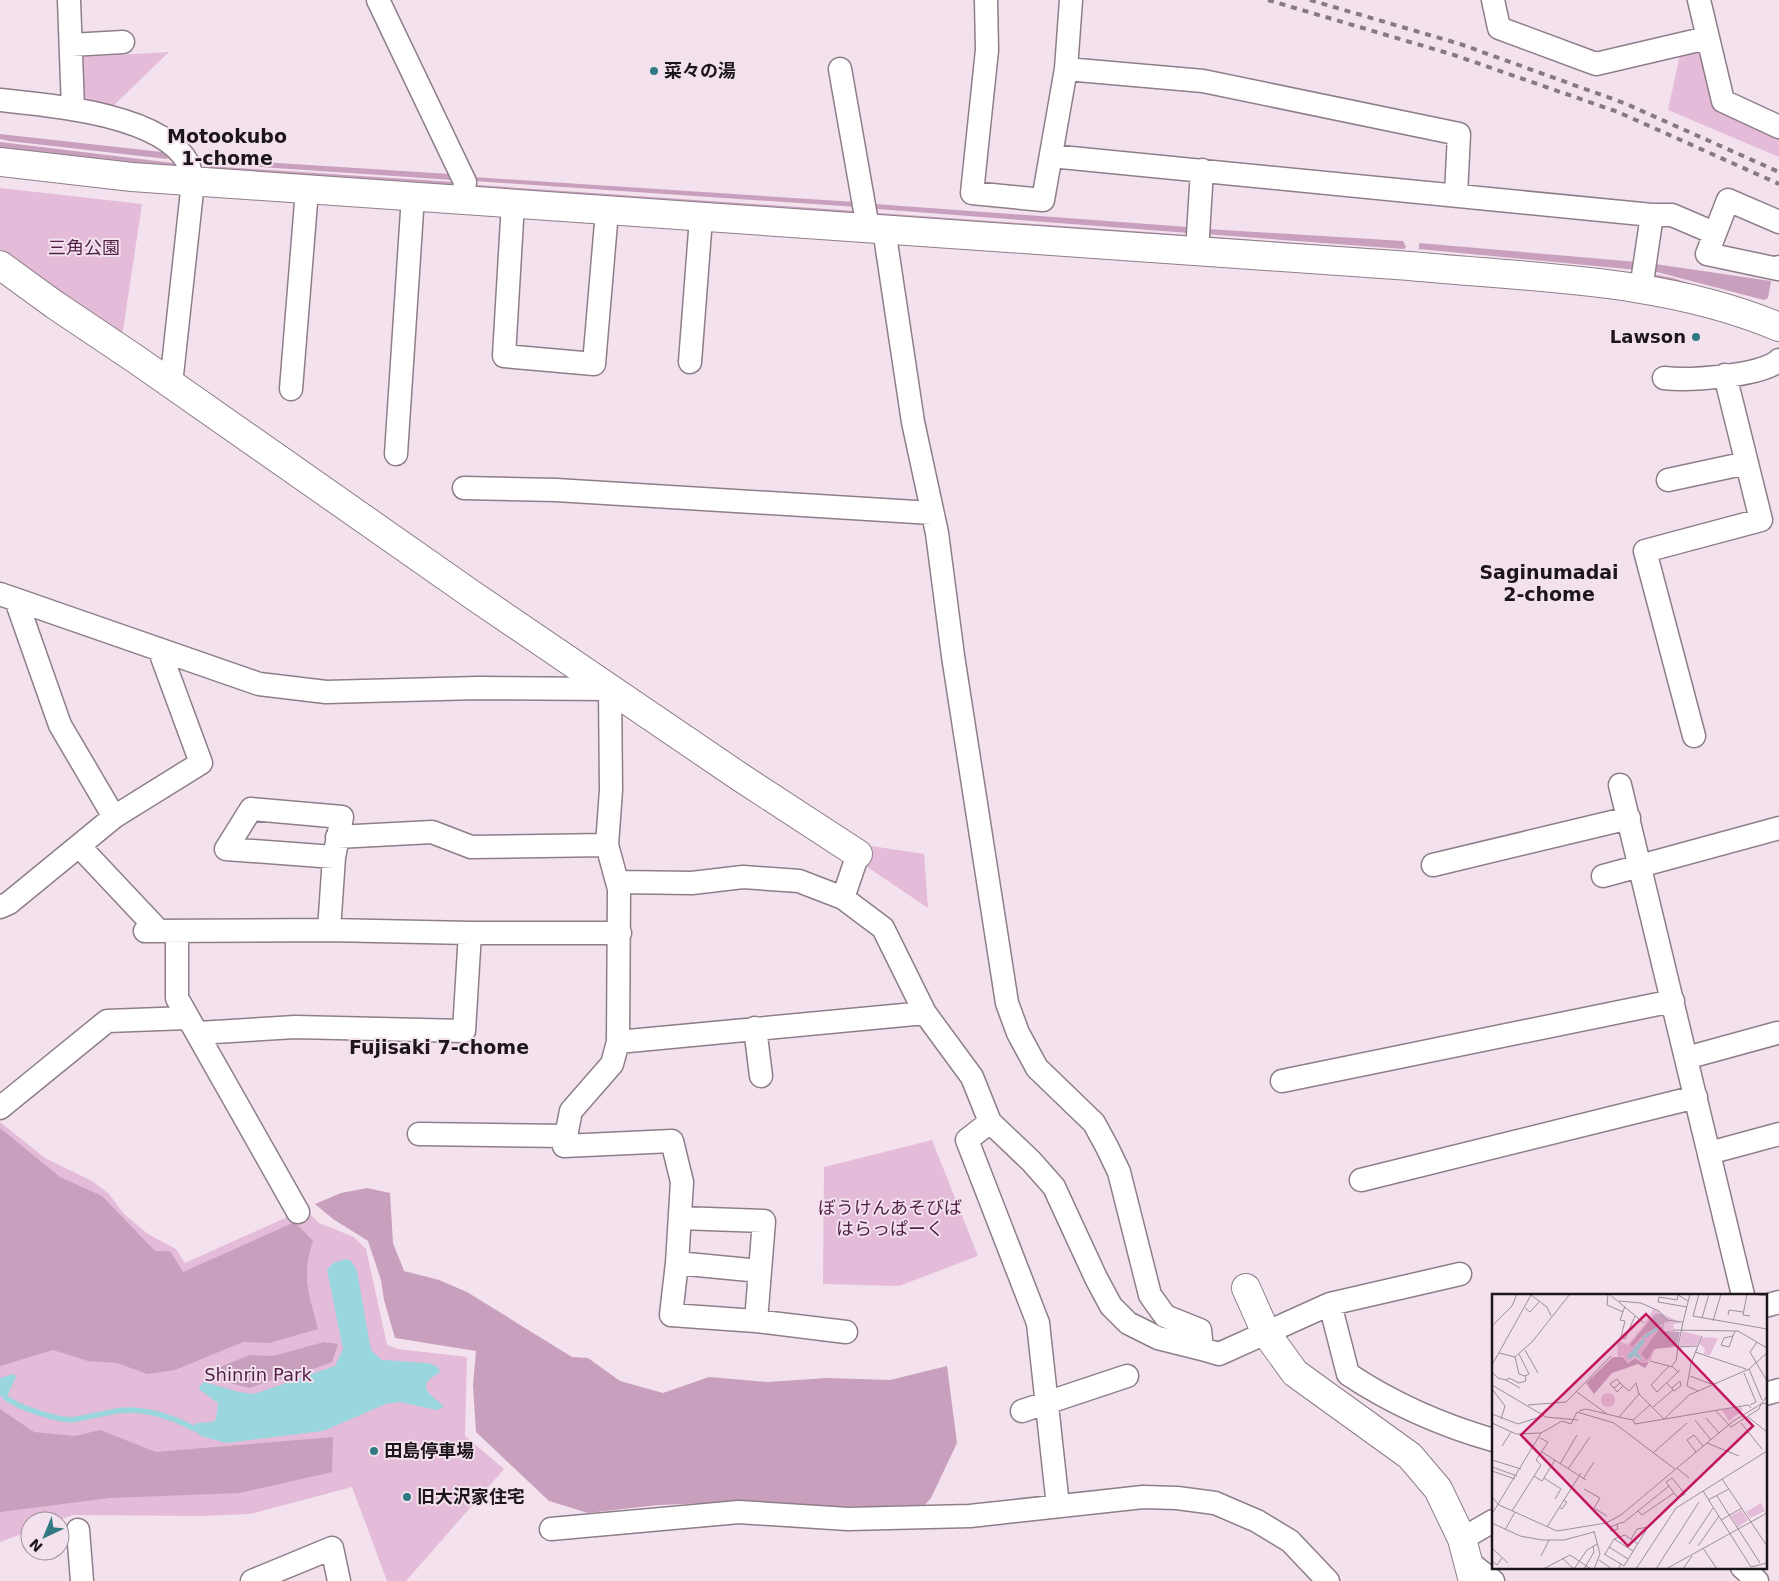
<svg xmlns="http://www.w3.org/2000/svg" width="1779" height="1581" viewBox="0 0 1779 1581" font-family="'DejaVu Sans','Noto Sans JP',sans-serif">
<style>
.green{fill:#e4bbd8}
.forest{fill:#c89fbc}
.water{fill:#99d6de}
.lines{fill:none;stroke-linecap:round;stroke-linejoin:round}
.stream{stroke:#99d6de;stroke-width:5.5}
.street-casing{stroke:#8e7e89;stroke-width:25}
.secondary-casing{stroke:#8e7e89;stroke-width:30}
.street{stroke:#fff;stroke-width:22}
.secondary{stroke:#fff;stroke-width:28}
.rail{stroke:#857a82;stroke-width:4;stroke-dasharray:6 6;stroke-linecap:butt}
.poi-dot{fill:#317982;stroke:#f3e2ee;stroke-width:2}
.labels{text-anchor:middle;stroke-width:4;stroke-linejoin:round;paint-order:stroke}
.poi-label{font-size:18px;font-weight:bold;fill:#1c161a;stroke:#f3e2ee;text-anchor:start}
.park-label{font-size:18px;fill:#511f46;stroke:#f3e2ee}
.neighbourhood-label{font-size:19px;font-weight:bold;fill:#1c161a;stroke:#f3e2ee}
.inset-river{fill:none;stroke:#99d6de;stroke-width:2.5}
.inset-road{fill:none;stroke:#9d9099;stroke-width:1}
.view{fill:#c2185b;fill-opacity:0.15;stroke:#c2185b;stroke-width:2.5}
.inset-edge{fill:none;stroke:#1c161a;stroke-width:2.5}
</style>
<rect width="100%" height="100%" fill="#f3e2ee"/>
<path class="green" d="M1699 47 1717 106 1779 134V157L1668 110 1681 50Z
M169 52 111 108 84 101 82 57Z
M0 188 142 204 122 337 0 249Z
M871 846 924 854 928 908 863 864Z
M0 1122 45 1158 92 1181 109 1194 124 1214 148 1234 176 1249 185 1263 305 1209 319 1223 354 1237 366 1249 387 1345 398 1349 467 1357 465 1436 504 1469 406 1581H387L352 1487 250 1514 203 1516 73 1515 57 1521H30V1531L0 1542Z
M932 1140 978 1256 899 1286 823 1284 824 1167Z"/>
<path class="forest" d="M0 134 162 152 168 157 167 159 9 141 0 139Z
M0 142 173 163 175 166 172 168 7 150 0 148Z
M200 158 450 174 453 180 203 163Z
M208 166 453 182 454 186 451 188 211 170Z
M473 177 855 202 857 207 475 181Z
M477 185 855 211 857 216 479 190Z
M875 204 1188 227 1189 233 877 209 875 208Z
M878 213 1189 235 1191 241 879 219 876 215Z
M1207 229 1403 241 1406 247 1404 249 1205 234Z
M1203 236 1404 251V252L1204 243Z
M1419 243 1637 262V270L1419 249Z
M1655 264 1771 281 1768 298 1764 300 1653 271Z
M1652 274 1673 278 1718 293 1651 280Z
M0 1128 60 1177 102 1196 155 1251H170L183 1272 295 1222 313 1241C301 1277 309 1294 318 1329L269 1343 243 1342 175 1370 147 1374 117 1363 88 1361 53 1350 0 1366Z
M367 1188 390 1193 393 1243 404 1271 439 1280 467 1292 572 1357 588 1358 620 1381 663 1393 709 1377 767 1382 827 1378 890 1380 947 1366 957 1443 931 1498 925 1505 836 1507 710 1503 658 1505 588 1513 549 1501 476 1432 473 1385 476 1351 395 1338 384 1300 381 1280 368 1241 333 1219 315 1204 341 1193Z
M324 1342 338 1344 332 1362 295 1376 269 1381 250 1388 206 1377 207 1372 250 1355 273 1356Z
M0 1409 34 1432 75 1436 100 1430 156 1452 333 1437 332 1472 240 1493 110 1498 0 1512Z"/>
<path class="water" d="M346 1259 351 1261 357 1271 370 1345 372 1351 382 1360 428 1363 438 1367 440 1372C437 1375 433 1376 430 1379 417 1391 439 1399 444 1407L436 1410 400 1402 386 1404 323 1431 226 1443 201 1436 192 1429 196 1423 213 1422 216 1419 218 1403 200 1390 199 1387 204 1382 239 1392 254 1394 335 1366 343 1349 327 1270 333 1263Z
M14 1374 16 1377 6 1398 0 1396V1378Z"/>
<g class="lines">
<path class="stream" d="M6 1398C18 1407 62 1423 78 1419 94 1416 110 1411 127 1410 150 1410 172 1417 193 1428"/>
<g class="street-casing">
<path id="street" d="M69 0 73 109
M378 0 465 182 463 199
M986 0 987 50 972 193 1043 200 1066 69 1071 0
M1493 0 1499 28 1596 64 1707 38
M1699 0 1723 101 1779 127
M71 45 123 42
M840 69 868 228
M1066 69 1203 81 1459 134 1456 195
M0 100C49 105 162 114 188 163 190 169 191 176 193 182L171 384
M1051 156 1652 215
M513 203 504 356 594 364 607 211
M1779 222 1728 200 1707 254 1778 269 1779 267
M884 229 913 422 937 533 953 656 1007 1003 1018 1033 1037 1068 1094 1123 1107 1147 1119 1172 1150 1295 1165 1316 1200 1330 1202 1349 1219 1354 1330 1304 1348 1374C1393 1404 1441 1425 1493 1440
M1197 251 1202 170
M1641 289 1652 215H1672L1714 233
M690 362 701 218
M1664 378C1688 381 1763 376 1779 360
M291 389 307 190
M396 454 413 196
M1668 480 1747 463
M464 488 556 490 932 513
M0 594 259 684 326 692 478 688 610 689 611 790 607 845 619 889 618 1042 612 1064 571 1111 564 1146 672 1141 682 1182 677 1263 760 1271 764 1221 680 1218
M16 600 60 725 114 817
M1694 736 1645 551 1761 520 1725 375
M1620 785 1743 1295
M337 837 432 832 471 847 607 845
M79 846 159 931
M1433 865 1629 818
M1603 876 1779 828
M617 882 692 883 743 877 799 881 843 898
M0 907 9 903 114 817 201 763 159 649
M329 930 334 857 342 817 251 809 226 849 334 857
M145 931 329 930 470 933 464 1031 295 1027 198 1033
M177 931V998L298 1212
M470 933H620
M925 1013 972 1077 990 1122 1031 1161 1054 1187 1096 1278 1111 1306 1128 1323 1158 1338 1202 1349
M755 1028 761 1076
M618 1042 925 1013 883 928 843 898 858 854
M1686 1058 1777 1033
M1282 1081 1673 1001
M0 1108 107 1021 187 1018
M990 1122 967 1140 1038 1323 1058 1506
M419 1134 565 1136
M1709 1153 1779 1134
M1361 1180 1696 1097
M677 1263 671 1315 756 1321 760 1271
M1330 1304 1460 1274
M1765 1306 1779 1302
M756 1321 846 1332
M1765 1394 1779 1390
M1022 1411 1127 1376
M551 1529 739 1512 848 1519 970 1516 1143 1497 1177 1498 1215 1503 1257 1521 1290 1541 1328 1581
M78 1530 82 1581
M1462 1539 1493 1521
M1469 1562 1493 1581
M1742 1567 1757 1581
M252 1581 332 1548 339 1581"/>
</g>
<g class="secondary-casing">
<path id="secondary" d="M0 162 132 177 1410 266C1533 278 1663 278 1779 327
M0 265 55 305 137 360 474 596 740 777 858 854
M1246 1288 1266 1333 1295 1373 1410 1456 1438 1489 1462 1539 1473 1581"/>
</g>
<use href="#street" class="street"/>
<use href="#secondary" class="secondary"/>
<path class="rail" d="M1268 0 1454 55 1618 112 1779 184
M1310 0 1460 44 1624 103 1779 172"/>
</g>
<g class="poi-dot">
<circle cx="654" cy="71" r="5"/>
<circle cx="1696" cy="337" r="5"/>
<circle cx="374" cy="1451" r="5"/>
<circle cx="407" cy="1497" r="5"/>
</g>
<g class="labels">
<g class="poi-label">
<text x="664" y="77">菜々の湯</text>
<text x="1686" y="343" text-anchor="end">Lawson</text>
<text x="384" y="1457">田島停車場</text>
<text x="417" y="1503">旧大沢家住宅</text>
</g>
<g class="park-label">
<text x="84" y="254">三角公園</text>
<text x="890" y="1214">ぼうけんあそびば<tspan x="890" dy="21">はらっぱーく</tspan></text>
<text x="258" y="1381">Shinrin Park</text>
</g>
<g class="neighbourhood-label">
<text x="227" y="143">Motookubo<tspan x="227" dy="22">1-chome</tspan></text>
<text x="1549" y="579">Saginumadai<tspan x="1549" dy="22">2-chome</tspan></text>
<text x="439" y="1054">Fujisaki 7-chome</text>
</g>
</g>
<g transform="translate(1492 1294)">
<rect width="275" height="275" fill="#f3e2ee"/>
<path d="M161 15 189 29 181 30 185 53 163 55 158 67 152 69 143 63 136 68 131 62 126 63 125 46 136 51 153 30ZM190 37 209 42 205 51 187 52ZM211 43 226 44 218 61 212 60 213 55 207 49ZM109 106a7 7 0 1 1 14 0a7 7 0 1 1-14 0ZM249 113 251 116 237 127 230 116ZM269 209 273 217 258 224 254 218ZM249 216 256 226 246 233 239 222Z" fill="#e4bbd8"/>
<path d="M163 20H170L177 27 172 29 171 37 188 38 185 52 162 55 155 66 149 60 171 30 152 40 140 53 138 51ZM121 63H131L136 69 143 64 151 69 157 68 153 74 146 70 120 79 102 100 94 89Z" fill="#c89fbc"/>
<path d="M151 44 153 48 145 58 151 67 143 62 137 65 135 62Z" fill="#99d6de"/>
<path class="inset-river" d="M151 44 166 34"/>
<path class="inset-road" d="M116 0 115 11 131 18M117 0 152 29M207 0 201 22 275 35M255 0 251 21 258 22M260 0 275 2M127 7 149 9 167 17 175 26 191 28 186 53M133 12 128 26 133 27 129 43 133 45 143 22M195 13 166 8 167 3 185 6 186 1 196 7M33 14 38 18 47 8M236 21 237 16 251 18M210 24 217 0M221 27 229 0M191 28 198 0M0 32 20 12 25 0M181 36 246 37 275 54M241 42 232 44 229 51 237 53 241 42 243 37M265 48 258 58 275 87M33 56 46 79M203 58 254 75M7 59 23 63M27 60 37 80 33 82 27 80 23 63 40 48 78 0M158 67 181 73 186 78M0 71 39 1 55 13 59 22M177 72 159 91 165 98 188 76M179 73 184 67 186 53 205 52M257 75 270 106M0 78 6 84 14 86 17 84 27 89 34 87 33 82M252 79 264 108 258 111M198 82 219 90M14 86 28 94M175 89 182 97 189 92 188 87 180 94M0 91 54 123 86 126M131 92 125 98 122 94 128 89 137 97 144 89 147 100 172 125 197 101 257 75 275 59M122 94 118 90 125 85 128 89M0 95 13 112 9 125M206 97 195 92 199 69 210 42M85 98 115 120M147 100 127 123 141 126 143 130 256 111 259 114M275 102 269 110 275 109M36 111 74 108 119 62M161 113 181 96M223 116 239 133 267 115 269 110M87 117 94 115 127 123M0 120 26 130 51 122M256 123 275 138M214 124 227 139M141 126 158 111M203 126 219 146M0 129 24 140 49 139M249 129 270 155M215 149 247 162M10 152 19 138M50 158 94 186M204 158 195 146 202 141 211 152M161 159 195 129M0 166 29 175M68 170 85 141M0 173 25 182M185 174 197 184M76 175 98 143M0 177 23 185M42 182 50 187 63 166M52 184 69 195 63 205M91 185 102 168M230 185 275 252M92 195 108 204 102 214 115 222M211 197 259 273M225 202 268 269M0 203 7 211 65 237 114 229 129 221 240 128 269 110M216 206 237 195M67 213 70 215 75 208 71 206M20 217 49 171 44 166 56 148 48 144M146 217 150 221 182 199 186 204 193 200 180 184 174 188 182 199M0 220 49 139 70 127 79 130 85 118 122 129 183 175M229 226 250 214M0 229 28 242 50 246H72L102 238M131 229 177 192M125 231 126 235 119 237 118 233 131 228M55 233 89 179M13 236 23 218M122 245 141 257M197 250 221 214M206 252 227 222M117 253 136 265M0 254 16 269M211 254 225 275M112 260 129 270M113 260 122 245 133 241 146 250M49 262 57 246M70 264 82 275M107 266 120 275M0 267 5 271 10 264M259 273 275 269M51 275 78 261 99 275M82 275 95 256 105 250M92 275 102 258 101 252M102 275 108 260 102 237M126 275 129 270 132 272 156 233 145 235 139 245M144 275 184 214 275 157M164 275 207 208M174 275 275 219M191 275 200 262"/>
<path class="view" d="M154 20 261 132 136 252 29 141Z"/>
<rect width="275" height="275" class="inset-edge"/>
</g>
<g transform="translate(45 1536) rotate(224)"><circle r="24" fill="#f3e2ee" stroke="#9d9099"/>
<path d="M0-4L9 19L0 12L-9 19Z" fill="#317982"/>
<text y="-8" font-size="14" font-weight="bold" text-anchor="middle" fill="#1c161a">N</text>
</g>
</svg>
